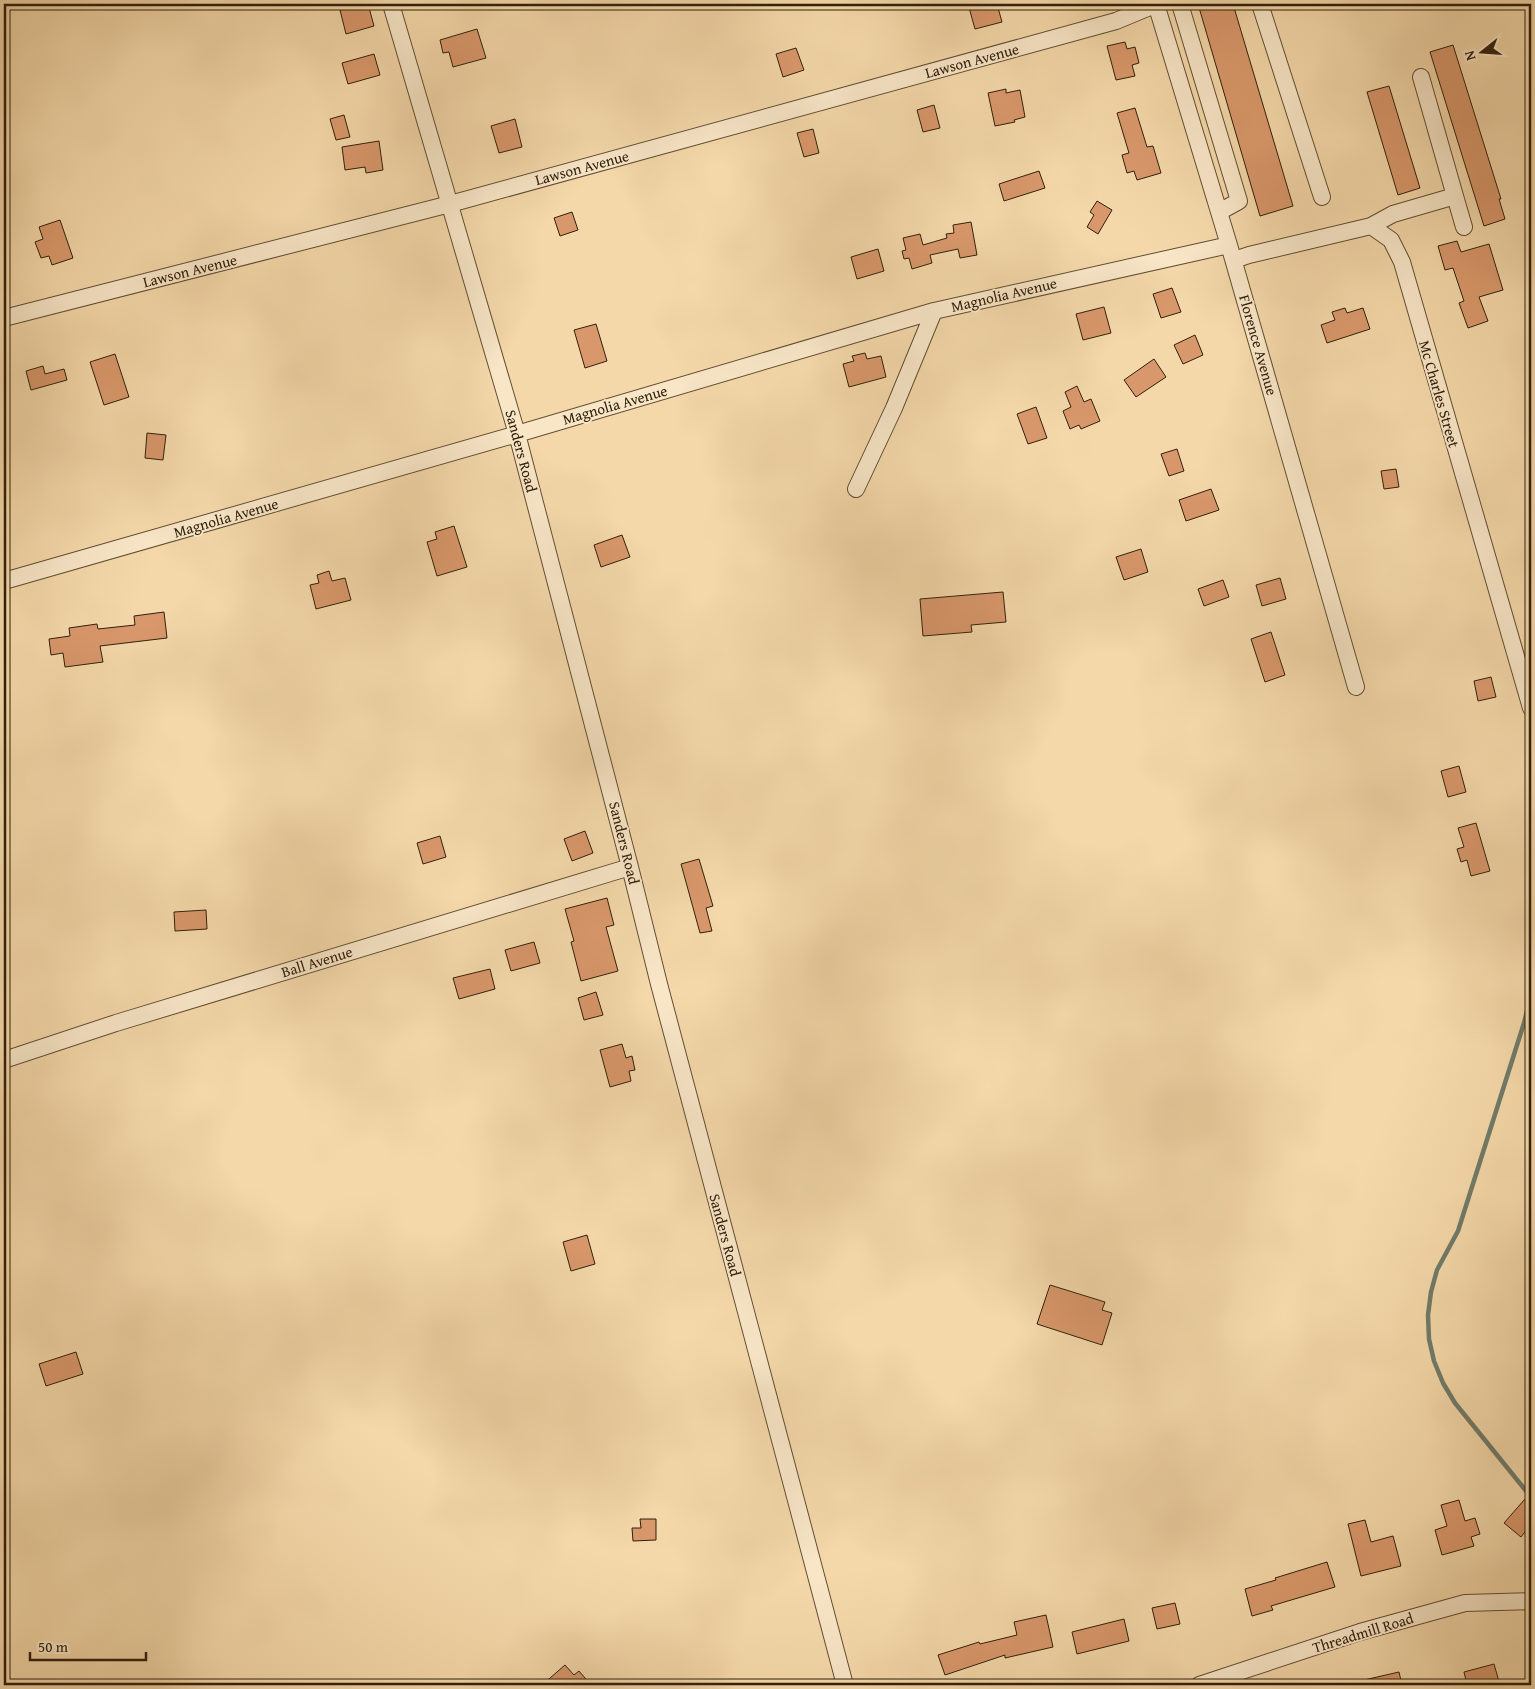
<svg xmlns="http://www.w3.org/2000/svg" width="1535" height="1689" viewBox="0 0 1535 1689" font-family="'Gentium Book Plus',serif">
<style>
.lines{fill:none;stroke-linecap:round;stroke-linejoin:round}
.stream{stroke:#717c6b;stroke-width:4.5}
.building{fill:#d9986b;stroke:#31200c}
.minor-casing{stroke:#624e33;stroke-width:18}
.minor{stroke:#f8e6c7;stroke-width:16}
.labels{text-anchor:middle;stroke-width:4;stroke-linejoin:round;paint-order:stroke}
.street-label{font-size:15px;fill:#31200c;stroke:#f8e6c7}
</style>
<rect width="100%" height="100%" fill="#f4d8a9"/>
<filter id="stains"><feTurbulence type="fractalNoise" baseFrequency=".004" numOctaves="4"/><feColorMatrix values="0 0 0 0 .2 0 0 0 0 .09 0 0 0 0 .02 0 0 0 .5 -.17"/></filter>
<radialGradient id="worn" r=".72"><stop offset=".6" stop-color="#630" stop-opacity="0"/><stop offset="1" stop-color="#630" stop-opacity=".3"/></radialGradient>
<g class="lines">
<path class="stream" d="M1531 995 1524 1023 1458 1231 1437 1270 1431 1292 1428 1315 1429 1339 1434 1361 1443 1383 1455 1403 1531 1497"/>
</g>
<path class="building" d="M362 4H368L374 26 346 34 340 10Z
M968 4H997L1002 22 975 29Z
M1198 4H1219L1220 8 1233 4 1293 206 1260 216Z
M477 29 486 58 453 67 449 52 443 53 440 40Z
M1125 42 1127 49 1135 47 1139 63 1132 65 1135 76 1116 80 1107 46Z
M1453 45 1501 199H1499L1505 219 1484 226 1430 52Z
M796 48 804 70 783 77 776 54Z
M374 54 380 75 348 84 342 63Z
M1389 86 1420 188 1398 195 1367 92Z
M1006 89V93L1020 90 1025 117 1014 120 1015 122 995 126 988 93Z
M934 105 940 128 923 132 917 110Z
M1135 108 1147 147 1153 146 1161 173 1137 180 1134 171 1127 173 1122 155 1129 153 1117 113Z
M344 115 350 137 336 140 330 119Z
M515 119 522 147 499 153 491 126Z
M813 129 819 153 804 157 797 133Z
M379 141 383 170 366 173 365 167 345 170 342 147Z
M1039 171 1045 188 1004 201 999 184Z
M1097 201 1112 210 1098 234 1087 227 1094 215 1090 212Z
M572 212 578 230 560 236 554 218Z
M60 220 73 258 52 265 49 256 41 258 35 242 43 239 39 227Z
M971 222 977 255 960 258 958 249 930 255 932 263 912 269 909 258 904 259 902 251 906 250 903 238 920 234 923 245 947 238 946 234 954 233 953 225Z
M1457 241 1461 252 1489 244 1503 290 1479 297 1488 321 1468 328 1459 303 1464 301 1453 268 1445 270 1438 246Z
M878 249 884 271 857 279 851 257Z
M1172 288 1181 312 1161 318 1153 294Z
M1104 307 1111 333 1083 340 1076 314Z
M1345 308 1347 313 1363 308 1370 329 1327 343 1321 325 1335 320 1332 312Z
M596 324 607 361 585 368 574 330Z
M1195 335 1203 355 1183 364 1174 345Z
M865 353 867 359 881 356 886 377 849 387 843 364 854 361 852 356Z
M115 354 129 397 104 405 90 362Z
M1154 359 1166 377 1136 397 1124 380Z
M43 366 45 374 64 369 67 380 31 390 26 371Z
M1077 386 1084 402 1091 399 1100 421 1081 429 1079 425 1070 429 1063 411 1071 407 1065 392Z
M1036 407 1047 438 1028 444 1017 414Z
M147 433 166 435 163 460 145 458Z
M1177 449 1184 471 1169 476 1161 454Z
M1396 469 1399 487 1384 489 1381 471Z
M1211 489 1219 510 1186 521 1179 500Z
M454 526 467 567 437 576 427 542 437 539 435 532Z
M622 535 630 557 601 567 594 545Z
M1141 549 1148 572 1124 580 1116 557Z
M329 571 332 581 345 578 351 600 316 609 310 585 319 583 317 575Z
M1280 578 1286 599 1262 606 1256 585Z
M1223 580 1229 597 1204 606 1198 589Z
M1003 592 1006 622 971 625 972 632 923 636 920 599Z
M164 612 167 638 100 646 103 662 65 667 63 653 51 655 49 639 70 636 69 628 97 624 98 629 135 625 134 616Z
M1271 632 1285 675 1265 682 1251 639Z
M1491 677 1496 697 1478 701 1474 681Z
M1459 766 1466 792 1448 797 1441 771Z
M1476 823 1490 871 1471 876 1467 860 1461 862 1457 849 1464 847 1458 828Z
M585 831 593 853 572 861 564 839Z
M440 836 446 857 423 864 417 843Z
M699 859 713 906 706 908 712 931 700 933 681 864Z
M607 898 614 925 606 927 618 971 581 981 571 942 574 941 565 909Z
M206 910 207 929 175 931 174 912Z
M534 942 540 963 511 971 505 950Z
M490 969 495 989 459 999 453 978Z
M596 992 603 1015 584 1020 578 998Z
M622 1044 626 1058 632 1056 635 1070 629 1071 631 1081 610 1087 600 1050Z
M587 1235 595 1264 571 1271 563 1242Z
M1050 1285 1105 1302 1102 1310 1112 1313 1102 1345 1037 1324Z
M76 1352 83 1374 46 1386 39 1364Z
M1525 1499 1531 1504V1524L1521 1537 1504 1523Z
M1459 1500 1465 1521 1475 1518 1480 1534 1471 1537 1474 1546 1442 1555 1435 1530 1447 1526 1441 1505Z
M640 1519H656V1540L633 1541 632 1528H641Z
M1365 1520 1371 1542 1393 1536 1401 1566 1361 1576 1348 1524Z
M1327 1562 1335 1587 1271 1606 1273 1610 1252 1616 1245 1589 1276 1580 1275 1578Z
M1175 1603 1180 1624 1157 1629 1152 1608Z
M1046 1615 1053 1647 1005 1658V1655L945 1675 938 1655 979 1642 980 1644 1017 1635 1014 1622Z
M1124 1619 1129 1641 1077 1654 1072 1632Z
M1494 1664 1500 1685H1467L1464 1672Z
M565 1665 574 1675 579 1671 591 1685H542Z
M1399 1672 1402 1685H1365L1364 1680Z"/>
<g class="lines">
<g class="minor-casing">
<path id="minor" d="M391 4 517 434 630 867 659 984 845 1685
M1156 4 1229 245 1356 687
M1180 4 1239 201 1219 212
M1260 4 1322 197
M1455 196 1464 227
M1371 226 1393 214 1455 196 1421 77
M1234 260 1249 255 1371 226 1391 240 1402 262 1531 708
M4 318 450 204 1116 21 1157 4
M856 489 894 408 934 311
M4 581 517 434 934 311 1229 245
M4 1060 116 1023 630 867
M1199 1685 1360 1632 1465 1603 1531 1601"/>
</g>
<use href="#minor" class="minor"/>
</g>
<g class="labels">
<g class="street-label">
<text transform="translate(972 61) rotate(-15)" y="5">Lawson Avenue</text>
<text transform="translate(582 168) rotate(-15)" y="5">Lawson Avenue</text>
<text transform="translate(190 271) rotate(-14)" y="5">Lawson Avenue</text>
<text transform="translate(1004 295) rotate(-13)" y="5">Magnolia Avenue</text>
<text transform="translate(1258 345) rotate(74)" y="5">Florence Avenue</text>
<text transform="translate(1439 394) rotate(74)" y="5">Mc Charles Street</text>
<text transform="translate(615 405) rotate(-16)" y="5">Magnolia Avenue</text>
<text transform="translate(521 451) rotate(75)" y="5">Sanders Road</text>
<text transform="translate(226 518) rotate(-16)" y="5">Magnolia Avenue</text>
<text transform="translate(624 843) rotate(76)" y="5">Sanders Road</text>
<text transform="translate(317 962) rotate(-17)" y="5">Ball Avenue</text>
<text transform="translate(725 1235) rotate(75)" y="5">Sanders Road</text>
<text transform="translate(1363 1633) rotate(-17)" y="5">Threadmill Road</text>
</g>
</g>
<rect width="1535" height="1689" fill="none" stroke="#f4d8a9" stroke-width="20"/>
<rect x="5" y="5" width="1525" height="1679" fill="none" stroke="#31200c" stroke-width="2.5"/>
<rect x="10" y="10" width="1515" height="1669" fill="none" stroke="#31200c"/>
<g transform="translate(1482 52) rotate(253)" stroke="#f8e6c7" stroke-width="4" paint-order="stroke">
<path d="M0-4L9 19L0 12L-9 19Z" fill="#31200c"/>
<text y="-8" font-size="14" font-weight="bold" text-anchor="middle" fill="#31200c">N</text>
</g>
<path d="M30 1652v8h116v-8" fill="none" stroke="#31200c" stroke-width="2.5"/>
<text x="38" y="1652" font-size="15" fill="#31200c" stroke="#f8e6c7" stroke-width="4" paint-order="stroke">50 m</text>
<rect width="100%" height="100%" filter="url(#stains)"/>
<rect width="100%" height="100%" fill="url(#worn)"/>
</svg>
